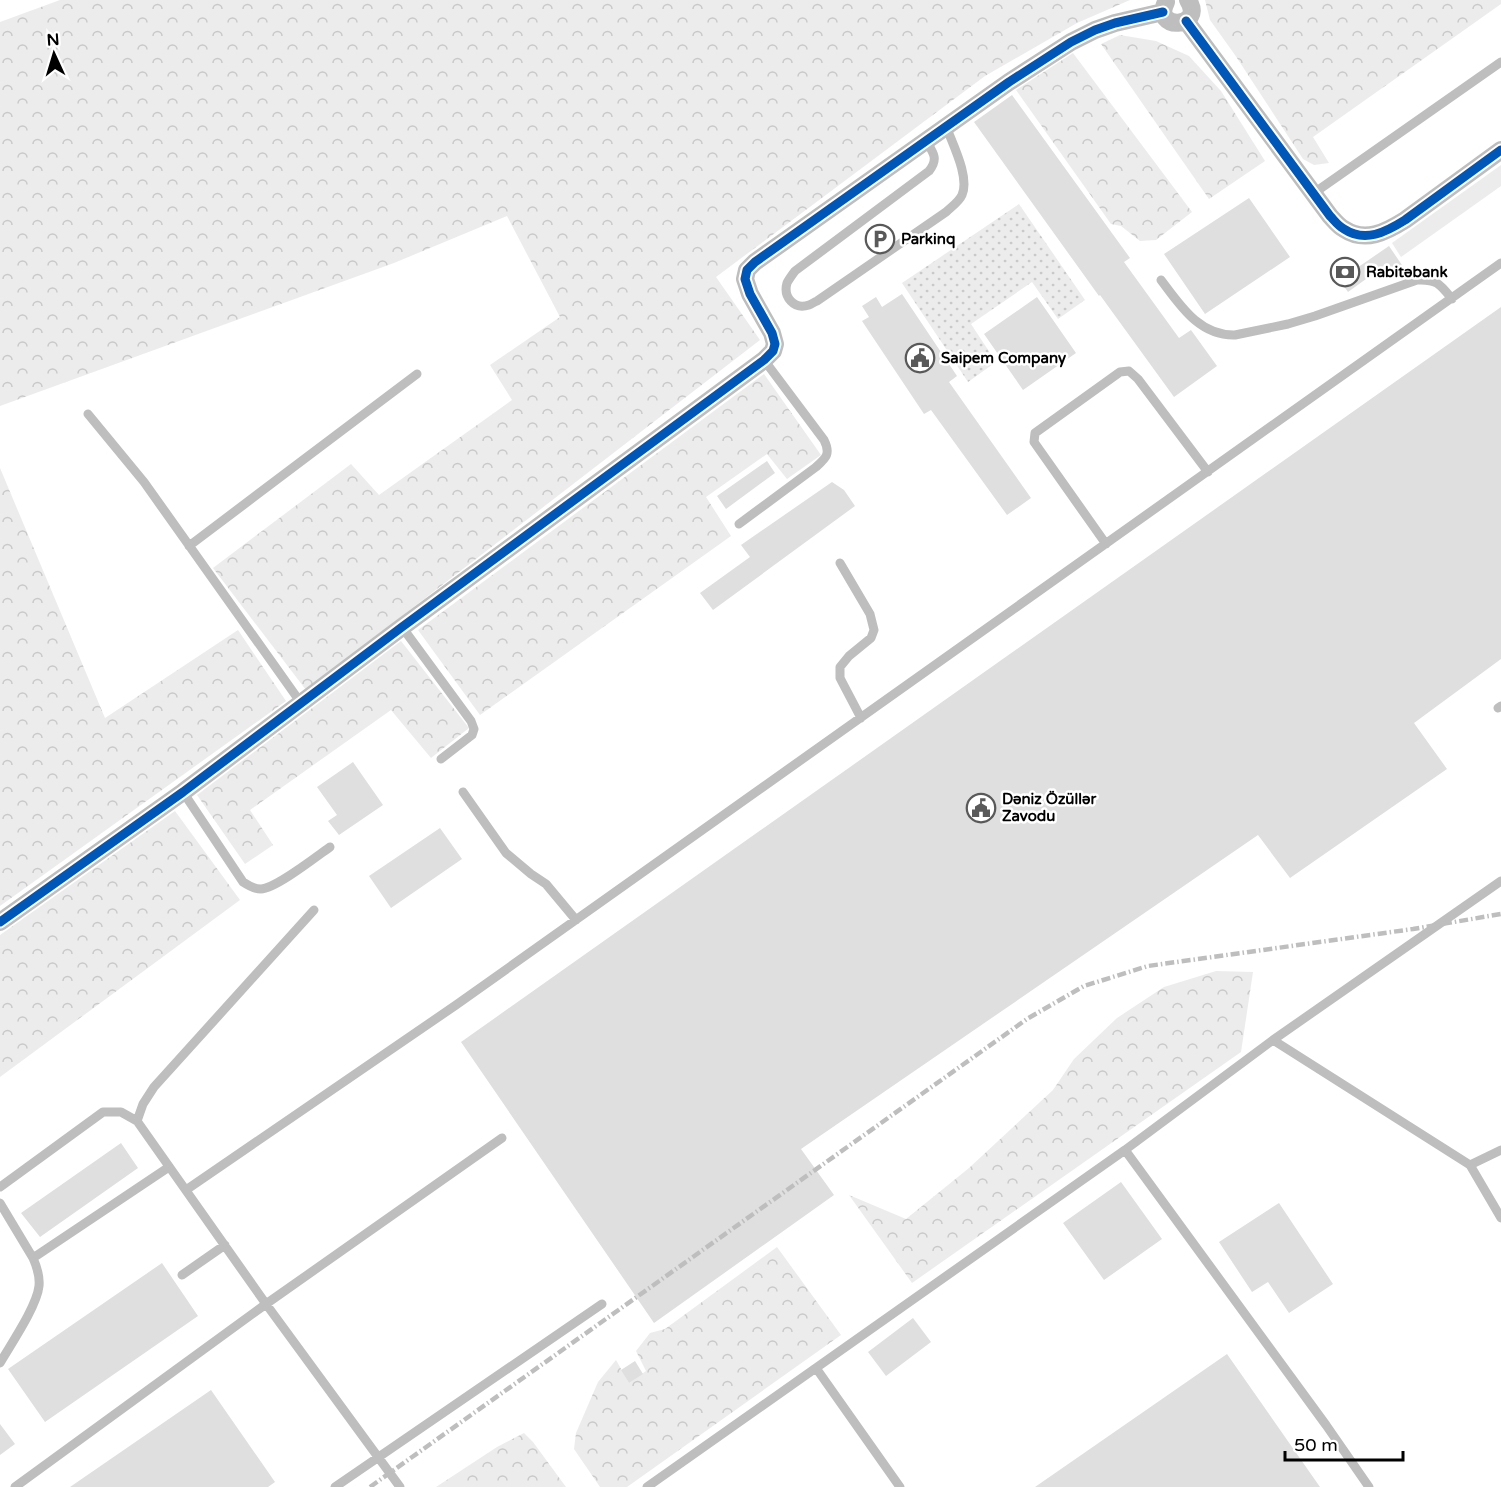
<svg xmlns="http://www.w3.org/2000/svg" width="1501" height="1487" viewBox="0 0 1501 1487" font-family="'Varela Round',sans-serif">
<style>
.grass{fill:#ececec}
.forest{fill:url(#forest-crowns)}
.park{fill:url(#park-dots)}
.building{fill:#dfdfdf}
.lines{fill:none;stroke-linecap:round;stroke-linejoin:round}
.service{stroke:#bebebe;stroke-width:9}
.minor{stroke:#bebebe;stroke-width:18}
.rail{stroke:#bebebe;stroke-width:4.5;stroke-dasharray:9 3 1.5 3;stroke-linecap:butt}
.cycleway-casing{stroke:#fff;stroke-width:13}
.cycleway{stroke:#0057b8;stroke-width:9}
.labels{text-anchor:middle;stroke-width:5;stroke-linejoin:round;paint-order:stroke}
.poi-label{font-size:15px;font-weight:bold;fill:#000;stroke:#fff;text-anchor:start}
</style>
<defs>
<pattern id="forest-crowns" width="20" height="18" patternUnits="userSpaceOnUse" patternTransform="scale(1.5)"><rect width="20" height="18" fill="#ececec"/><path d="M2 6a3 3 0 1 1 6 0M12 15a3 3 0 1 1 6 0" fill="none" stroke="#c9c9c9"/></pattern>
<pattern id="park-dots" width="8" height="8" patternUnits="userSpaceOnUse" patternTransform="scale(1.5)"><rect width="8" height="8" fill="#ececec"/><path d="M2 2h.1M6 6h.1" fill="none" stroke="#c9c9c9" stroke-width="1.8" stroke-linecap="round"/></pattern>
</defs>
<rect width="100%" height="100%" fill="#fff"/>
<path class="grass" d="M1501 165V186L1401 257 1392 243Z"/>
<path class="forest" d="M60 0H1130L1077 23 985 76 716 277 760 340 306 690 213 568 351 464 379 495 512 400 490 365 560 317 507 216 394 263 0 406V22Z
M1205 0H1501V4L1313 137 1329 163 1314 165 1303 159 1235 55 1210 20Z
M1120 35 1156 41 1189 56 1221 91 1265 161 1209 199 1101 44Z
M1073 53 1192 212 1156 240 1140 241 1121 226 1111 224 1016 90Z
M764 374 821 455 787 479 767 454 706 497 731 536 480 715 418 630Z
M0 468 105 718 238 630 286 701 0 906Z
M401 641 469 728 431 758 391 710 250 810 273 845 245 864 197 795Z
M175 811 240 900 0 1077V935Z
M1216 971 1253 972 1241 1052 912 1283 849 1195 906 1219 969 1168 1053 1090 1074 1059 1117 1018 1164 987Z
M777 1247 841 1335 627 1487H600L574 1449 576 1433 598 1382 616 1360 629 1383 646 1371 636 1351 650 1333 665 1329Z
M524 1433 533 1442 566 1487H436L497 1447Z"/>
<path class="park" d="M1019 204 1085 300 1058 319 1032 282 971 324 996 362 968 382 902 283Z"/>
<path class="building" d="M1012 95 1130 258 1124 262 1179 338 1191 330 1217 366 1174 397 1100 295 1099 296 974 122Z
M1249 198 1290 257 1205 314 1164 254Z
M1389 246 1404 268 1392 277 1384 266 1348 292 1331 268 1345 258 1354 270Z
M902 294 957 376 949 382 1031 498 1007 515 931 410 924 414 862 321 869 317 862 306 876 297 882 307Z
M1037 297 1076 353 1023 390 984 334Z
M1501 307V659L1414 723 1447 769 1290 878 1258 835 801 1149 834 1195 654 1323 461 1042Z
M767 461 775 473 726 509 717 496Z
M832 482 844 490 855 506 713 610 700 593 750 557 741 545Z
M353 762 383 805 339 835 328 821 337 815 317 787Z
M440 828 462 859 391 908 369 876Z
M121 1143 138 1168 40 1237 21 1213Z
M1121 1182 1162 1239 1104 1280 1063 1223Z
M1279 1203 1333 1284 1289 1313 1268 1282 1252 1292 1219 1242Z
M162 1263 198 1316 45 1422 8 1369Z
M913 1318 931 1342 886 1376 868 1352Z
M1227 1354 1320 1487H1035Z
M635 1361 643 1374 629 1383 621 1370Z
M211 1390 275 1482 268 1487H70Z
M0 1424 15 1444 0 1455Z"/>
<g class="lines">
<path class="service" d="M926 141C933 152 939 159 929 171L795 271C792 275 789 279 787 283 783 297 794 310 809 305 812 304 814 302 817 301L946 212C951 207 959 202 962 195 970 177 952 143 946 126
M1314 193 1501 62
M1161 280C1180 305 1199 336 1235 335L1288 324 1315 316 1417 280C1437 279 1440 284 1452 299
M88 414 144 482 301 703
M739 524 816 467C826 458 831 454 824 440L764 360
M1106 544 1034 442 1035 433 1120 372 1129 371 1138 379 1208 472
M189 546 417 374
M840 563 870 614 874 630 871 638 849 656 840 667V678L861 718
M402 627 471 721 474 729 472 735 441 759
M1498 708 1501 706
M183 792 243 882C249 886 254 889 261 889 275 889 316 857 330 847
M463 792 506 853 531 874 546 884 576 920
M1273 1040 1470 1165 1501 1150
M137 1121 143 1104 154 1087 314 910
M1125 1150 1326 1425 1369 1487
M1470 1165 1501 1218
M0 1187 103 1112H121L137 1121 266 1304 400 1487
M186 1190 456 1005 1501 263
M0 1203 33 1258 169 1167
M182 1275 225 1245
M0 1363C11 1344 37 1306 39 1286 40 1276 37 1267 33 1258
M816 1368 900 1487
M15 1487 266 1304 502 1138
M335 1487 602 1304
M647 1487 1125 1150 1273 1040 1501 881"/>
<path class="minor" d="M1166 2C1151 31 1206 29 1188 0
M1186 21 1330 216C1334 220 1338 226 1344 229 1365 243 1386 232 1405 220L1501 150
M0 922 183 792 402 627 764 360 773 351 775 344 772 333 750 294 745 279 747 270 755 262 1009 82 1071 42 1095 30 1115 23 1163 12"/>
<path class="rail" d="M370 1487 1027 1019 1084 986 1148 966 1413 929 1501 914"/>
<g class="cycleway-casing">
<path id="cycleway" d="M1186 21 1330 216C1334 220 1338 226 1344 229 1365 243 1386 232 1405 220L1501 150
M0 922 183 792 402 627 764 360 773 351 775 344 772 333 750 294 745 279 747 270 755 262 1009 82 1071 42 1095 30 1115 23 1163 12"/>
</g>
<use href="#cycleway" class="cycleway"/>
</g>
<defs>
<g id="parking-ring" transform="scale(1.5)"><circle r="9.5" fill="#fff" stroke="#595959" stroke-width="1.5"/><path d="M-3.5-5.5H1a3.5 3.5 0 0 1 0 7H-1V5.5H-3.5ZM-1-3.4V-.6H.8a1.4 1.4 0 0 0 0-2.8Z" fill="#595959"/></g>
<g id="bank-ring" transform="scale(1.5)"><circle r="9.5" fill="#fff" stroke="#595959" stroke-width="1.5"/><path d="M-6-4H6V4H-6ZM0-2.3a2.3 2.3 0 1 0 0 4.6a2.3 2.3 0 1 0 0-4.6Z" fill="#595959"/></g>
<g id="civic-ring" transform="scale(1.5)"><circle r="9.5" fill="#fff" stroke="#595959" stroke-width="1.5"/><path d="M-.6-6.5H3V-4.5H.6V-3L4-1V1h2V6H-6V1h2V-1L-.6-3ZM-1.2 2.5V6h2.4V2.5Z" fill="#595959"/></g>
</defs>
<g fill-rule="evenodd">
<use href="#parking-ring" x="880" y="239"/>
<use href="#bank-ring" x="1345" y="272"/>
<use href="#civic-ring" x="920" y="358"/>
<use href="#civic-ring" x="981" y="808"/>
</g>
<g class="labels">
<g class="poi-label">
<text x="901" y="244">Parkinq</text>
<text x="1366" y="277">Rabitəbank</text>
<text x="941" y="363">Saipem Company</text>
<text x="1002" y="804">Dəniz Özüllər<tspan x="1002" dy="17">Zavodu</tspan></text>
</g>
</g>
<g transform="translate(54 54) rotate(356)" stroke="#ffffff" stroke-width="4.5" paint-order="stroke">
<path d="M0-4.5L10 22L0 15L-10 22Z" fill="#000000"/>
<text y="-9" font-size="16" font-weight="bold" text-anchor="middle" fill="#000000">N</text>
</g>
<path d="M1285 1451v9h118v-9" fill="none" stroke="#000000" stroke-width="3"/>
<text x="1294" y="1451" font-size="18" fill="#000000" stroke="#ffffff" stroke-width="4.5" paint-order="stroke">50 m</text>
</svg>
